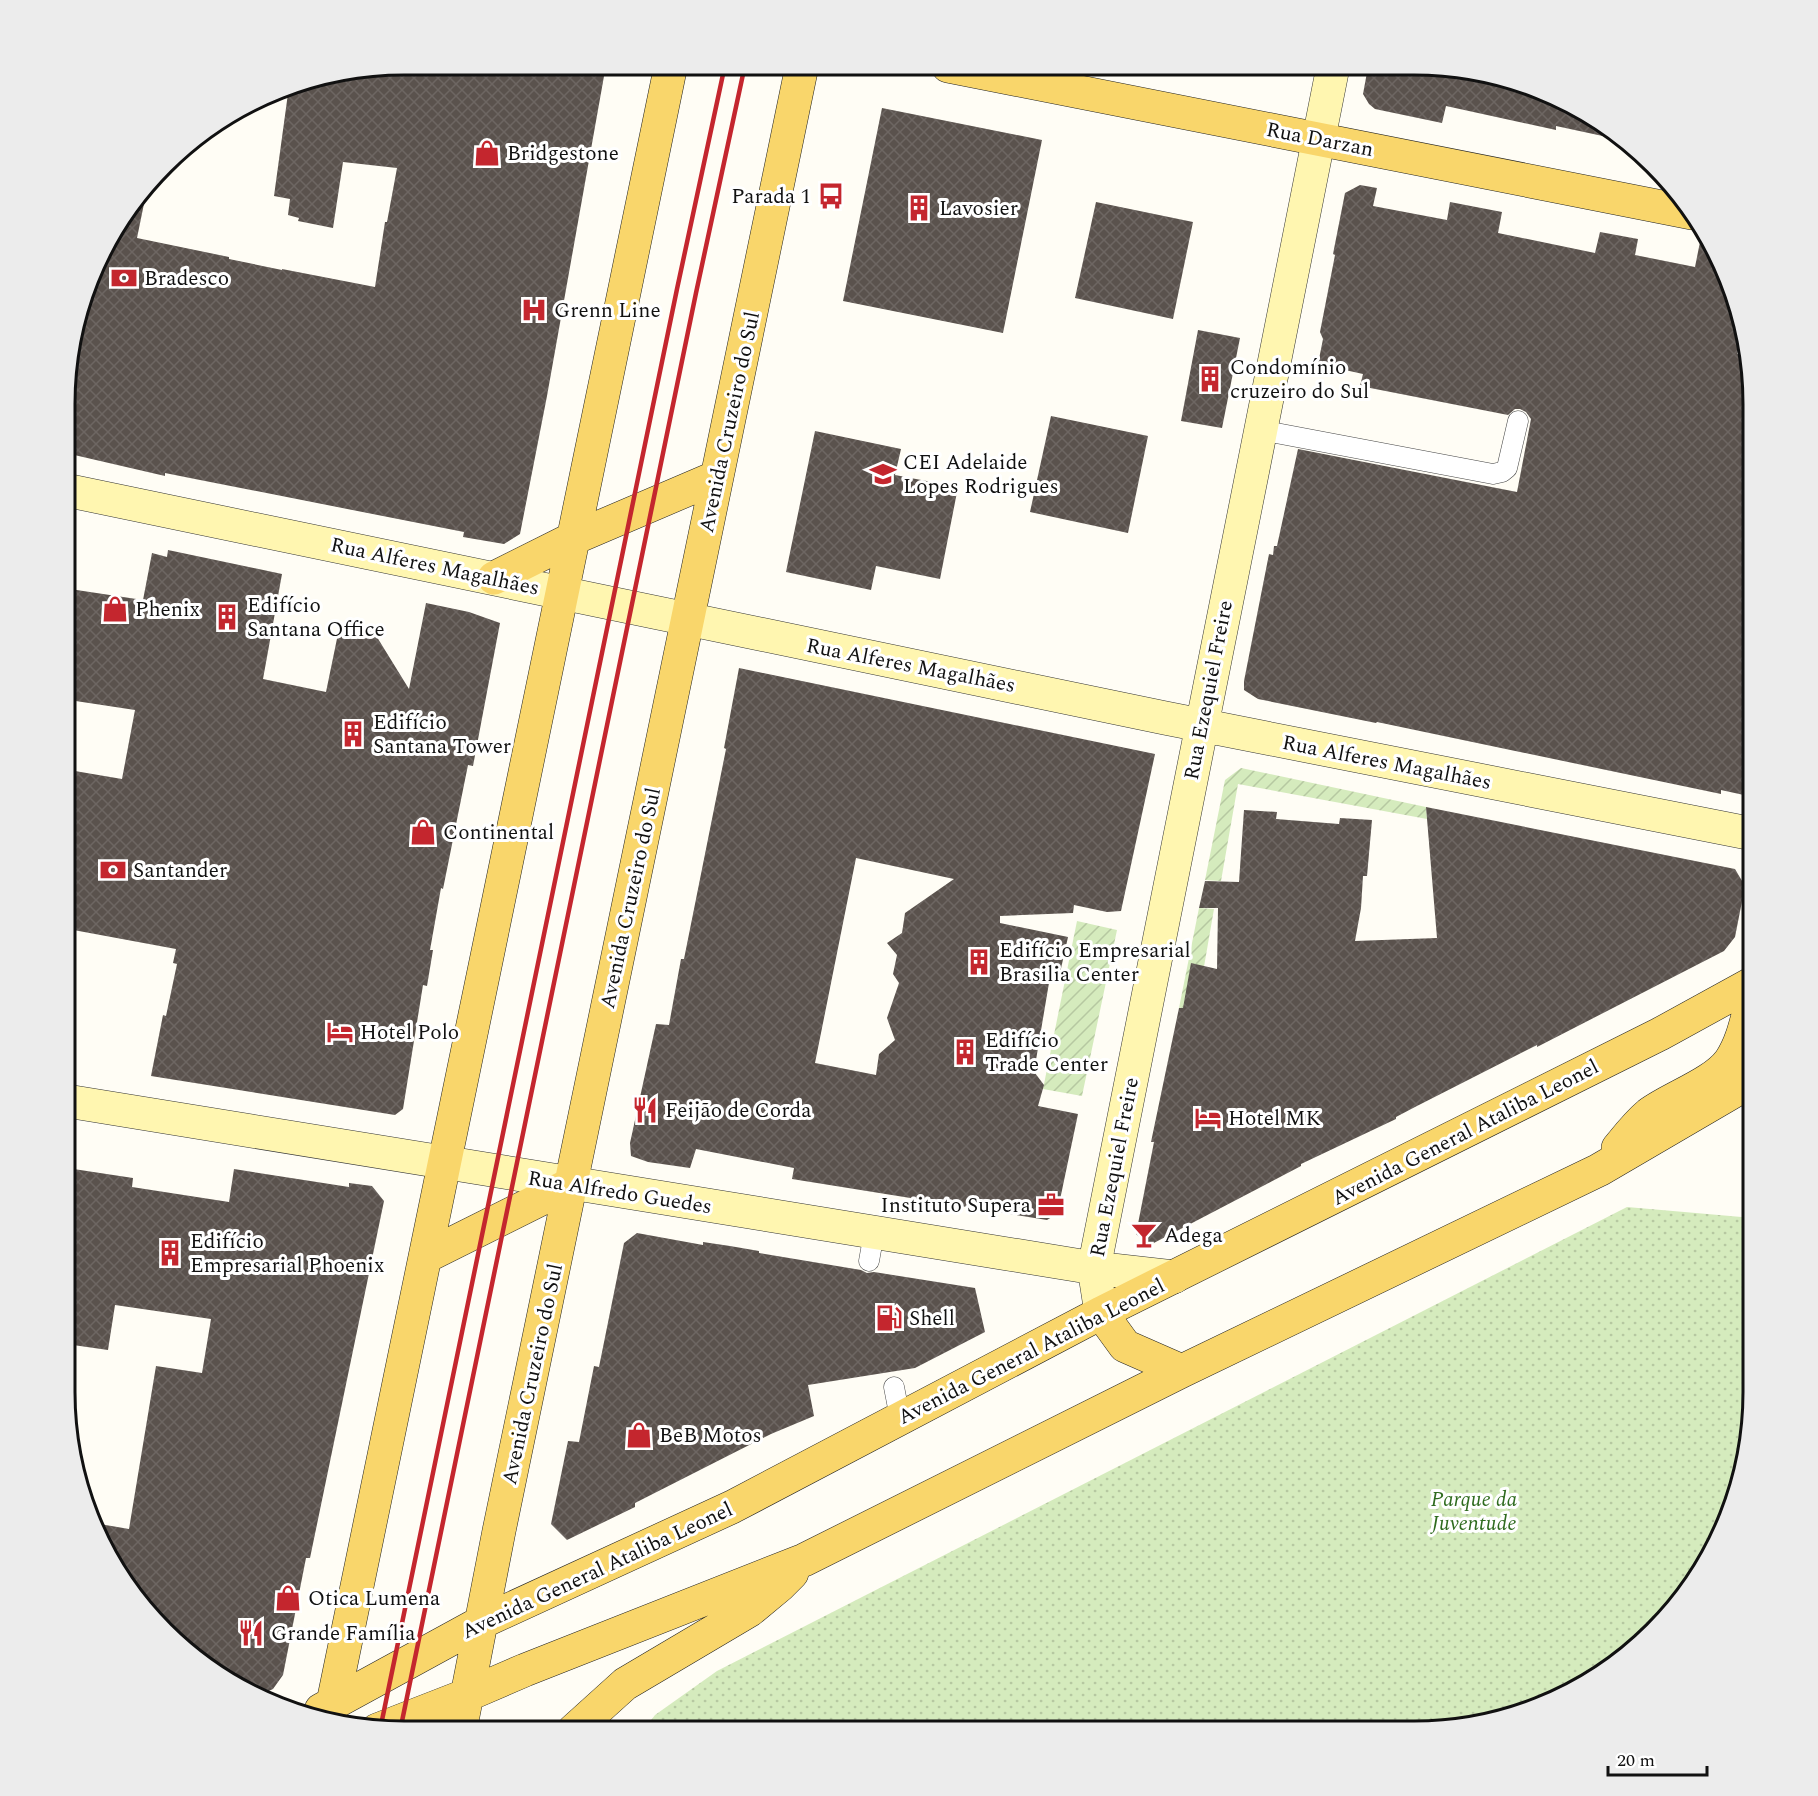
<svg xmlns="http://www.w3.org/2000/svg" width="1818" height="1796" viewBox="0 0 1818 1796" font-family="Spectral,serif">
<style>
.park{fill:url(#park-dots)}
.garden{fill:url(#garden-furrows)}
.building{fill:url(#building-cross-hatch);fill-rule:evenodd}
.lines{fill:none;stroke-linecap:round;stroke-linejoin:round}
.lane-casing{stroke:#444;stroke-width:21}
.secondary-casing{stroke:#333;stroke-width:34}
.primary-casing{stroke:#222;stroke-width:34}
.lane{stroke:#fff;stroke-width:20}
.secondary{stroke:#fff6b0;stroke-width:33}
.primary{stroke:#f9d66b;stroke-width:33}
.rail{stroke:#c4262e;stroke-width:4.5}
.labels{text-anchor:middle;stroke-width:6;stroke-linejoin:round;paint-order:stroke}
.street-label{font-size:21px;fill:#111;stroke:#fff}
.poi-label{font-size:21px;fill:#111;stroke:#fff;text-anchor:start}
.park-label{font-size:21px;font-style:italic;fill:#2f6b1f;stroke:#fff}
.rim{fill:none;stroke:#111;stroke-width:3}
</style>
<defs>
<pattern id="park-dots" width="8" height="8" patternUnits="userSpaceOnUse" patternTransform="scale(1.5)"><rect width="8" height="8" fill="#d5ebbd"/><path d="M2 2h.1M6 6h.1" fill="none" stroke="#b6c8a1" stroke-width="1.8" stroke-linecap="round"/></pattern>
<pattern id="garden-furrows" width="10" height="10" patternUnits="userSpaceOnUse" patternTransform="scale(1.5)"><rect width="10" height="10" fill="#d5ebbd"/><path d="M-1 1l2-2M0 10L10 0M9 11l2-2" fill="none" stroke="#b6c8a1"/></pattern>
<pattern id="building-cross-hatch" width="8" height="8" patternUnits="userSpaceOnUse" patternTransform="scale(1.5)"><rect width="8" height="8" fill="#5a524d"/><path d="M0 0l8 8M0 8l8-8" fill="none" stroke="#6d6662"/></pattern>
</defs>
<rect width="100%" height="100%" fill="#fffdf5"/>
<path class="park" d="M1627 1207 1753 1218V1414L1718 1542 1669 1616 1620 1662 1523 1713 1436 1731H643L655 1715 717 1671Z"/>
<path class="garden" d="M1241 768 1426 807 1427 819 1238 784 1221 881 1205 880 1225 780Z
M1199 908 1214 909 1197 1007 1179 1008Z
M1077 921 1117 930 1082 1096 1043 1089Z"/>
<path class="building" d="M404 64 606 65 547 396 520 534 504 544 463 537 464 532 195 479 165 473V476L70 454 71 338 110 235 147 189 137 238 229 257V259L282 270V269L375 287 385 222H387L397 168 343 162 333 228 298 221 299 218 288 215 290 199 274 196 289 86 295 83Z
M1368 67H1458L1583 110 1612 135V138L1556 126V130L1446 106 1442 123 1375 109 1369 104 1363 94Z
M882 108 1042 140 1003 333 843 301Z
M1360 185 1377 188 1373 206 1447 220 1450 202 1502 212 1498 233 1595 253 1600 232 1638 239 1635 255 1695 267 1702 232 1735 295 1742 330 1737 354 1748 356 1753 382V797L1721 790V794L1377 722 1376 723 1258 699 1244 690V681L1269 554 1273 555 1274 546H1277L1298 449 1517 492 1531 419 1526 412 1520 409H1515L1508 415 1360 386 1363 374 1318 364 1323 339 1320 332 1335 255 1333 254 1345 193Z
M1096 202 1193 222 1173 319 1075 298Z
M1198 330 1240 338 1222 428 1181 421Z
M1051 416 1148 436 1128 533 1030 512Z
M815 431 901 449 895 475 958 487 940 579 876 566 871 590 786 572Z
M168 550 282 574 263 679 326 692 340 624 372 629 409 689 426 603 469 612 500 623 473 766 468 765 443 889 441 888 430 950H433L427 986 423 985 403 1109 395 1115 151 1076 163 1015 166 1016 177 964 173 963 176 949 68 929 69 770 122 779 135 710 69 700 70 589 143 600 152 553 167 557Z
M739 668 1155 754 1121 911 1107 912 1074 905 1073 913 1000 916V923L1068 937 1060 973 1051 971 1036 1060 1029 1065 1044 1085 1038 1106 1078 1114 1057 1214 1047 1220 792 1179 794 1168 696 1149 690 1168 648 1162 631 1156 630 1143 656 1024 669 1025 681 959H684L726 749 724 748ZM856 858 954 879 905 913 902 933 887 943 897 955 893 974 899 983 887 1018 895 1040 879 1054 876 1075 815 1063Z
M1426 807 1735 869 1745 886 1735 937 1724 951 1537 1047V1045L1415 1107 1396 1117V1119L1301 1164V1166L1150 1245 1136 1234 1154 1142H1151L1179 1008H1183L1191 963 1217 969 1218 908H1199L1205 881 1239 882 1244 810 1277 812 1276 819 1339 824 1340 818 1372 820 1367 876H1363L1361 908 1355 941 1437 938Z
M67 1168 133 1178 132 1187 229 1202 234 1169 349 1187V1183L372 1186 384 1201 310 1558H306L283 1675 273 1689 258 1696 235 1686 134 1598 94 1523 129 1529 156 1366 202 1373 211 1319 115 1305 108 1350 66 1344Z
M637 1233 703 1245V1242L730 1246 759 1251V1253L861 1270 867 1273 874 1272 975 1288 985 1332 915 1368 808 1385 814 1416 771 1434 635 1503V1507L567 1540 551 1524 568 1441 579 1442 594 1366 599 1367 624 1243Z"/>
<g class="lines">
<g class="lane-casing">
<path id="lane" d="M1260 430 1493 474 1502 472 1507 468 1518 421
M869 1261 874 1233
M894 1387 900 1418"/>
</g>
<g class="secondary-casing">
<path id="secondary" d="M70 491 1165 718 1753 834
M67 1101 1094 1268 1174 1277
M1101 1313 1094 1268 1333 67"/>
</g>
<g class="primary-casing">
<path id="primary" d="M948 66 1692 213
M494 578 574 538 717 477
M1618 1148C1627 1137 1637 1124 1649 1114 1672 1097 1713 1084 1730 1061 1743 1042 1747 1018 1753 996
M425 1257 571 1184
M1101 1313 1125 1346 1182 1371
M321 1710 482 1622 732 1507 1101 1313 1660 1034 1753 983
M329 1722 671 65
M377 1730 467 1695 525 1670 804 1560 1182 1371 1599 1170 1753 1080
M460 1731 499 1531 802 66
M573 1731 625 1684 750 1610 779 1586 792 1573"/>
</g>
<use href="#lane" class="lane"/>
<use href="#secondary" class="secondary"/>
<use href="#primary" class="primary"/>
<path class="rail" d="M380 1730 677 289 725 65
M400 1731 696 293 745 65"/>
</g>
<defs>
<g id="shop-bare" transform="scale(2.07)"><path d="M-5-2.5h2.3a2.7 3.5 0 0 1 5.4 0H5L5.5 6h-11ZM-1.5-2.5h3a1.5 2.3 0 0 0-3 0Z" fill="#c4262e" stroke="#fff" stroke-width="2.5" paint-order="stroke"/></g>
<g id="bus-bare" transform="scale(2.07)"><path d="M-5-6H5V4H4V6H2V4H-2V6H-4V4H-5ZM-3.5-4V0h7V-4ZM-3.5 1.2v1.5H-2V1.2ZM2 1.2v1.5H3.5V1.2Z" fill="#c4262e" stroke="#fff" stroke-width="2.5" paint-order="stroke"/></g>
<g id="building-bare" transform="scale(2.07)"><path d="M-4-6H4V6H1V3H-1V6H-4ZM-2.5-4.3h1.7v1.8h-1.7ZM.8-4.3h1.7v1.8H.8ZM-2.5-1h1.7V.8h-1.7ZM.8-1h1.7V.8H.8Z" fill="#c4262e" stroke="#fff" stroke-width="2.5" paint-order="stroke"/></g>
<g id="bank-bare" transform="scale(2.07)"><path d="M-6-4H6V4H-6ZM0-2.3a2.3 2.3 0 1 0 0 4.6a2.3 2.3 0 1 0 0-4.6Z" fill="#c4262e" stroke="#fff" stroke-width="2.5" paint-order="stroke"/></g>
<g id="hospital-bare" transform="scale(2.07)"><path d="M-5-5h3v3.5h4V-5h3V5h-3V1.5h-4V5h-3Z" fill="#c4262e" stroke="#fff" stroke-width="2.5" paint-order="stroke"/></g>
<g id="school-bare" transform="scale(2.07)"><path d="M0-5L7-2L0 1L-7-2ZM-4 1L0 2.5L4 1V4Q0 6-4 4Z" fill="#c4262e" stroke="#fff" stroke-width="2.5" paint-order="stroke"/></g>
<g id="hotel-bare" transform="scale(2.07)"><path d="M-6-4.5h1.5V1H6V5H4.5V3h-9V5H-6ZM-4 0a1.8 1.8 0 1 1 3.6 0ZM.5 0V-2.5h3Q6-2.5 6 0Z" fill="#c4262e" stroke="#fff" stroke-width="2.5" paint-order="stroke"/></g>
<g id="restaurant-bare" transform="scale(2.07)"><path d="M-5-6h1v4h1v-4h1v4h1v-4h1v5L-1.5 .5V6h-2V.5L-5-1ZM5-6V6H3V1.5H1.5Q1.5-4 5-6Z" fill="#c4262e" stroke="#fff" stroke-width="2.5" paint-order="stroke"/></g>
<g id="office-bare" transform="scale(2.07)"><path d="M-6-3h4V-5.5h4V-3h4V5H-6ZM-1-4.5V-3h2v-1.5ZM-6 0V1H6V0Z" fill="#c4262e" stroke="#fff" stroke-width="2.5" paint-order="stroke"/></g>
<g id="bar-bare" transform="scale(2.07)"><path d="M-6-5H6L.8 .8V4.5H3.5V6h-7V4.5H-.8V.8Z" fill="#c4262e" stroke="#fff" stroke-width="2.5" paint-order="stroke"/></g>
<g id="fuel-bare" transform="scale(2.07)"><path d="M-5.5-6h7V0h2V4h1.3V-2.5L3-4.5l.8-.8L6-3V5H2.5V1h-1V6h-7ZM-4.2-4.7v3.2H.2V-4.7Z" fill="#c4262e" stroke="#fff" stroke-width="2.5" paint-order="stroke"/></g>
</defs>
<g fill-rule="evenodd">
<use href="#shop-bare" x="487" y="153"/>
<use href="#bus-bare" x="831" y="196"/>
<use href="#building-bare" x="919" y="208"/>
<use href="#bank-bare" x="124" y="278"/>
<use href="#hospital-bare" x="534" y="310"/>
<use href="#building-bare" x="1210" y="379"/>
<use href="#school-bare" x="883" y="474"/>
<use href="#shop-bare" x="115" y="609"/>
<use href="#building-bare" x="227" y="617"/>
<use href="#building-bare" x="353" y="734"/>
<use href="#shop-bare" x="423" y="832"/>
<use href="#bank-bare" x="113" y="870"/>
<use href="#building-bare" x="979" y="962"/>
<use href="#hotel-bare" x="340" y="1032"/>
<use href="#building-bare" x="965" y="1052"/>
<use href="#restaurant-bare" x="645" y="1110"/>
<use href="#hotel-bare" x="1208" y="1118"/>
<use href="#office-bare" x="1051" y="1205"/>
<use href="#bar-bare" x="1144" y="1235"/>
<use href="#building-bare" x="170" y="1253"/>
<use href="#fuel-bare" x="889" y="1318"/>
<use href="#shop-bare" x="639" y="1435"/>
<use href="#shop-bare" x="288" y="1598"/>
<use href="#restaurant-bare" x="251" y="1633"/>
</g>
<g class="labels">
<g class="street-label">
<text transform="translate(1320 139) rotate(11)" y="7">Rua Darzan</text>
<text transform="translate(729 422) rotate(-78)" y="7">Avenida Cruzeiro do Sul</text>
<text transform="translate(435 566) rotate(12)" y="7">Rua Alferes Magalhães</text>
<text transform="translate(911 665) rotate(11)" y="7">Rua Alferes Magalhães</text>
<text transform="translate(1208 690) rotate(-79)" y="7">Rua Ezequiel Freire</text>
<text transform="translate(1387 762) rotate(11)" y="7">Rua Alferes Magalhães</text>
<text transform="translate(630 898) rotate(-78)" y="7">Avenida Cruzeiro do Sul</text>
<text transform="translate(1465 1132) rotate(-27)" y="7">Avenida General Ataliba Leonel</text>
<text transform="translate(1114 1167) rotate(-79)" y="7">Rua Ezequiel Freire</text>
<text transform="translate(620 1192) rotate(9)" y="7">Rua Alfredo Guedes</text>
<text transform="translate(1031 1351) rotate(-27)" y="7">Avenida General Ataliba Leonel</text>
<text transform="translate(532 1374) rotate(-78)" y="7">Avenida Cruzeiro do Sul</text>
<text transform="translate(597 1570) rotate(-25)" y="7">Avenida General Ataliba Leonel</text>
</g>
<g class="poi-label">
<text x="507" y="160">Bridgestone</text>
<text x="811" y="203" text-anchor="end">Parada 1</text>
<text x="939" y="215">Lavosier</text>
<text x="144" y="285">Bradesco</text>
<text x="554" y="317">Grenn Line</text>
<text x="1230" y="374">Condomínio<tspan x="1230" dy="24">cruzeiro do Sul</tspan></text>
<text x="903" y="469">CEI Adelaide<tspan x="903" dy="24">Lopes Rodrigues</tspan></text>
<text x="247" y="612">Edifício<tspan x="247" dy="24">Santana Office</tspan></text>
<text x="135" y="616">Phenix</text>
<text x="373" y="729">Edifício<tspan x="373" dy="24">Santana Tower</tspan></text>
<text x="443" y="839">Continental</text>
<text x="133" y="877">Santander</text>
<text x="999" y="957">Edifício Empresarial<tspan x="999" dy="24">Brasilia Center</tspan></text>
<text x="360" y="1039">Hotel Polo</text>
<text x="985" y="1047">Edifício<tspan x="985" dy="24">Trade Center</tspan></text>
<text x="665" y="1117">Feijão de Corda</text>
<text x="1228" y="1125">Hotel MK</text>
<text x="1031" y="1212" text-anchor="end">Instituto Supera</text>
<text x="1164" y="1242">Adega</text>
<text x="190" y="1248">Edifício<tspan x="190" dy="24">Empresarial Phoenix</tspan></text>
<text x="909" y="1325">Shell</text>
<text x="659" y="1442">BeB Motos</text>
<text x="308" y="1605">Otica Lumena</text>
<text x="271" y="1640">Grande Família</text>
</g>
<g class="park-label">
<text x="1474" y="1506">Parque da<tspan x="1474" dy="24">Juventude</tspan></text>
</g>
</g>
<path d="M0 0H1818V1796H0ZM404 75H1414A329 329 0 0 1 1743 404V1392A329 329 0 0 1 1414 1721H404A329 329 0 0 1 75 1392V404A329 329 0 0 1 404 75Z" fill="#ececec" fill-rule="evenodd"/>
<path class="rim" d="M404 75H1414A329 329 0 0 1 1743 404V1392A329 329 0 0 1 1414 1721H404A329 329 0 0 1 75 1392V404A329 329 0 0 1 404 75Z"/>
<path d="M1608 1766v9h99v-9" fill="none" stroke="#111111" stroke-width="3"/>
<text x="1617" y="1766" font-size="18" fill="#111111" stroke="#ffffff" stroke-width="4.5" paint-order="stroke">20 m</text>
</svg>
